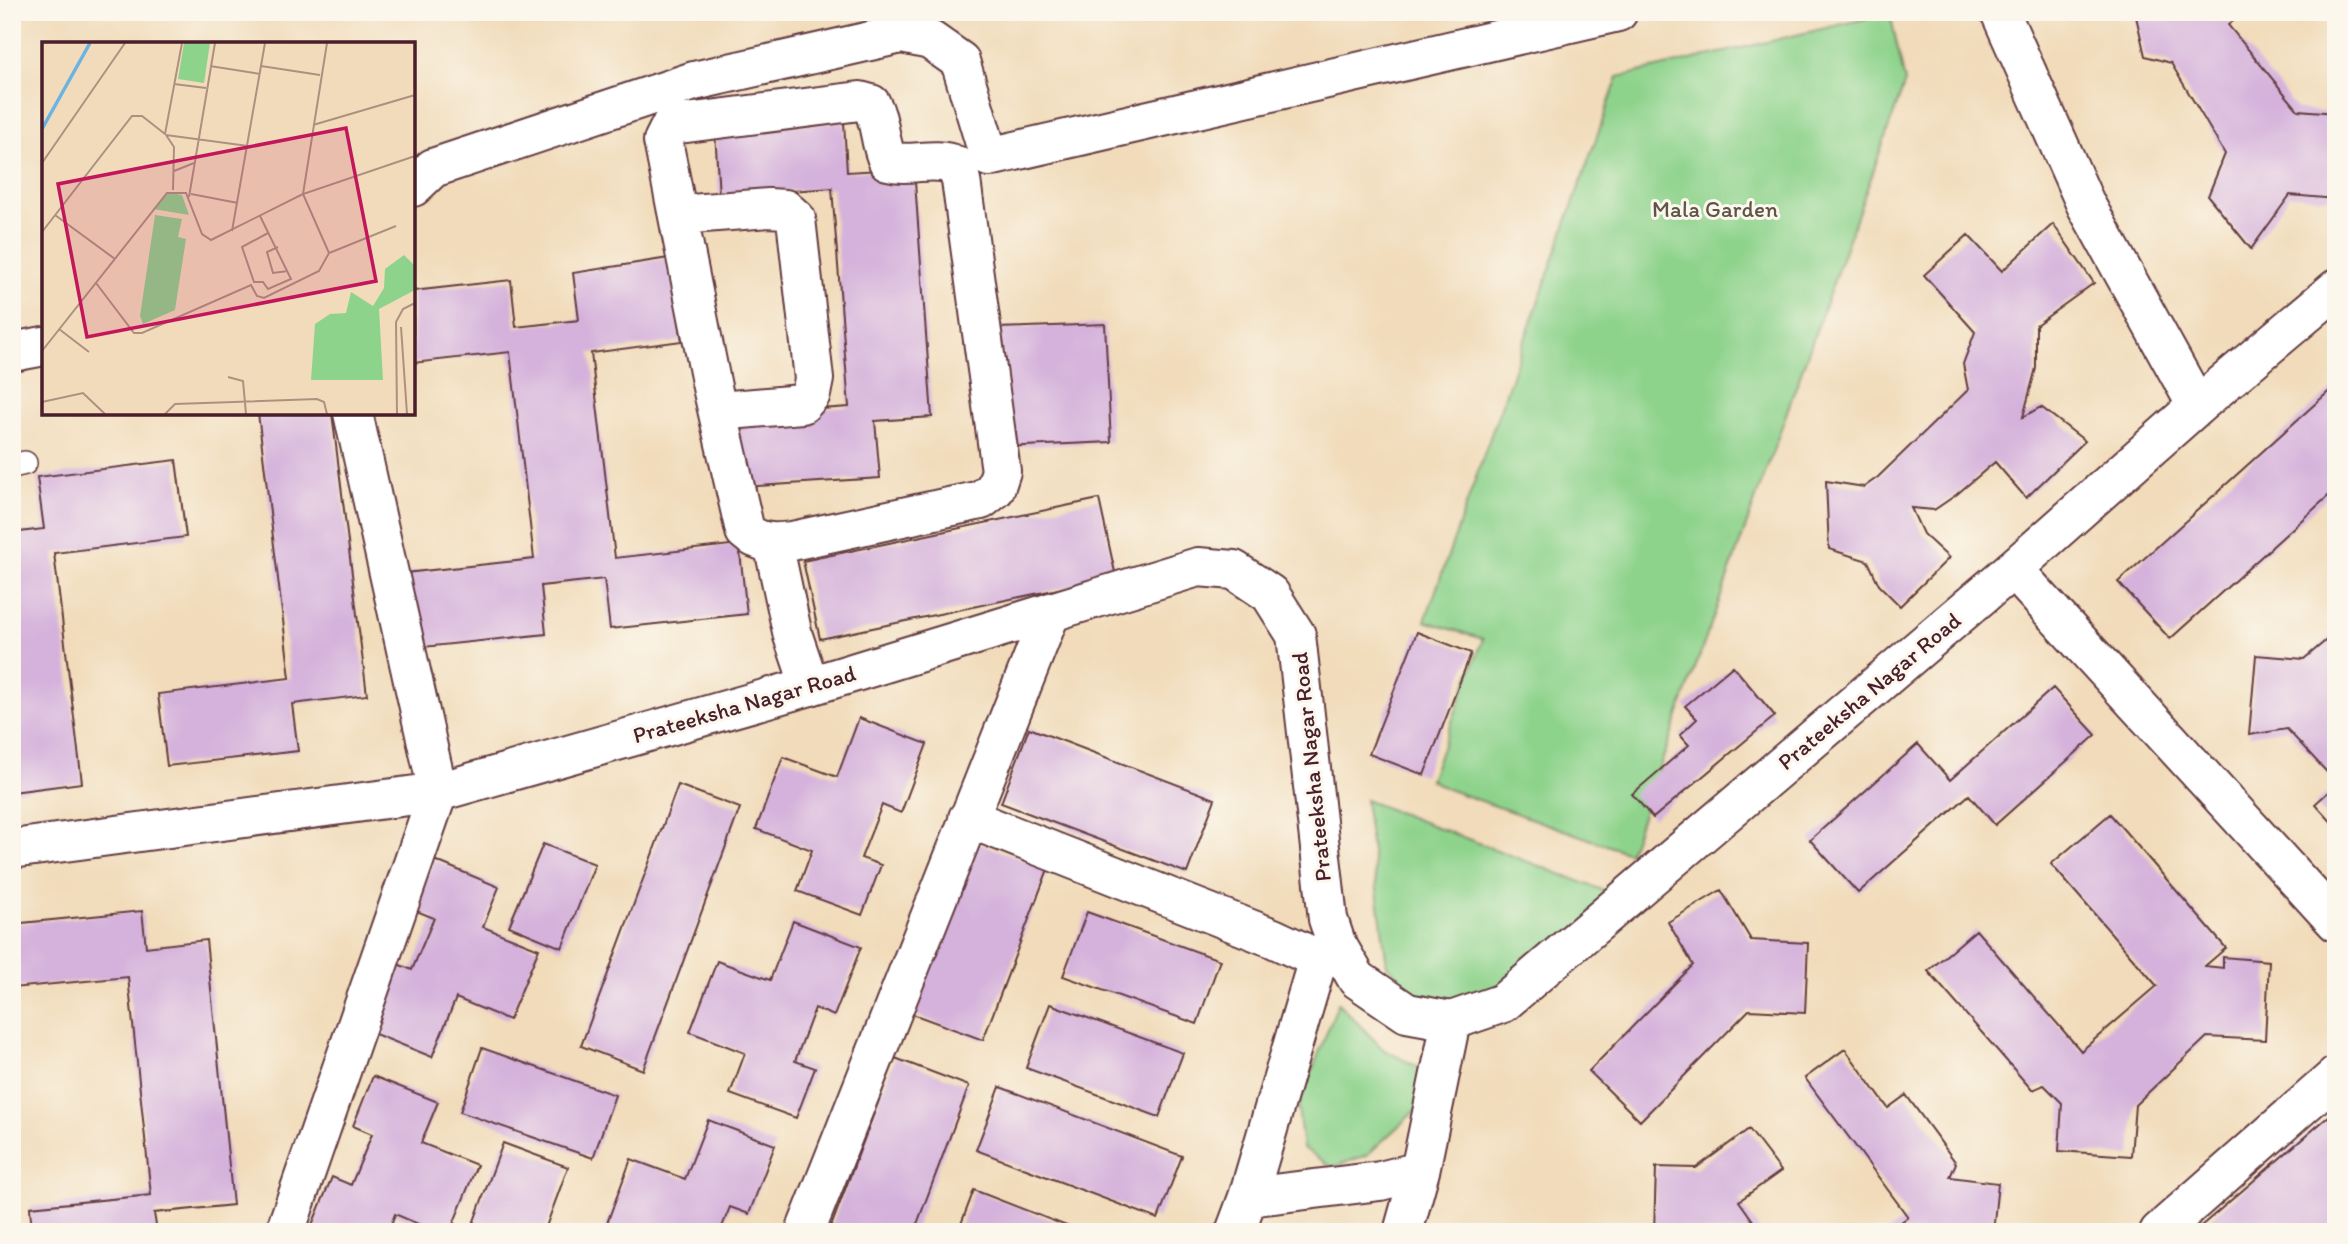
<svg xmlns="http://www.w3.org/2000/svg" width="2348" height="1244" viewBox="0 0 2348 1244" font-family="Itim,sans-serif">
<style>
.green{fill:#8ed38c;stroke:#6c795c;stroke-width:2}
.building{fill:#d5b2db}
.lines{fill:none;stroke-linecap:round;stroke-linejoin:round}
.service-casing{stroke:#633b40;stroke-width:26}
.minor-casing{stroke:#633b40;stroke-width:42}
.tertiary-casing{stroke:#633b40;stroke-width:42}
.service{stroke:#fff;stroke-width:23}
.minor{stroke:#fff;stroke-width:38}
.tertiary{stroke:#fff;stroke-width:38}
.labels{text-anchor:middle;stroke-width:6;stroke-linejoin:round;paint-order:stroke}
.park-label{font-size:23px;fill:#5e5548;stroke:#fbf7ec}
.street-label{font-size:23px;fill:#4a1f2b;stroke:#fbf7ec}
.inset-river{fill:none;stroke:#6ab3e2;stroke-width:3.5}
.inset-road{fill:none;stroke:#ae9081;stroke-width:2}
.view{fill:#c2185b;fill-opacity:0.15;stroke:#c2185b;stroke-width:3.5}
.inset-edge{fill:none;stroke:#4a1f2b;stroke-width:3.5}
</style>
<rect width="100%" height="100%" fill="#fbf7ec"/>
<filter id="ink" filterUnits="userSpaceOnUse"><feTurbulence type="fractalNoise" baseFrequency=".0143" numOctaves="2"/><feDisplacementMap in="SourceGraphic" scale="14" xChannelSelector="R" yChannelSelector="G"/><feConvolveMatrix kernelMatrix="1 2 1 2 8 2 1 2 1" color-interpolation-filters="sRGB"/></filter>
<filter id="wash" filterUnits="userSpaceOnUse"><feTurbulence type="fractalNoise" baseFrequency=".00686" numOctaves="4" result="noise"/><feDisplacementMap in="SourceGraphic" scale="28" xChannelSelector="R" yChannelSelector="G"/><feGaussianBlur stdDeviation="1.57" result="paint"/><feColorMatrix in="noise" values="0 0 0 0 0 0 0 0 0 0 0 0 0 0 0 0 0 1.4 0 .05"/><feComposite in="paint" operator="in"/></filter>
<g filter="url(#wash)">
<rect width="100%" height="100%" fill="#f1dbba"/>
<path class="green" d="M1890 13 1905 82 1629 853 1450 790 1430 780 1483 639 1425 621 1618 77Z
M1365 800 1639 904 1501 1012 1422 1000 1387 965Z
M1338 1003 1384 1050 1422 1069 1457 1072 1367 1155 1332 1167 1303 1148 1298 1108Z"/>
<g id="blocks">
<path class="building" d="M2135 12H2244L2228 25 2298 110 2336 113V199L2290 195 2251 249 2208 196 2225 154 2171 63 2145 56Z
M844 122 847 172 914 168 932 417 875 421 880 478 743 487 738 415 849 407 832 188 719 196 715 131Z
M2053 224 2094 283 2036 325V368L2023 417 2041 407 2085 441 2026 498 1995 462 1956 495 1934 510 1911 508 1923 534 1949 558 1900 606 1879 585 1868 561 1829 549 1826 481 1864 487 1878 477 1968 390 1963 364 1975 332 1924 275 1968 235 2002 271Z
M669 258 682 341 591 353 615 558 739 544 747 614 610 629 604 579 541 586 546 634 414 648 405 573 534 559 510 352 413 363V291L511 280 516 327 579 320 573 273Z
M1105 324 1111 442 1004 447 998 328Z
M2336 385V489L2170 639 2118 582Z
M258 413H332L367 695 292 704 298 751 167 766 158 694 290 678Z
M176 460 186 537 54 553 82 783 12 792V533L44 529 37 477Z
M1099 499 1116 577 820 639 803 561Z
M1417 632 1471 653 1424 775 1369 754Z
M2336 632V782L2287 729 2249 735 2256 655 2304 659Z
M1733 666 1775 716 1653 818 1632 794 1689 745 1680 735 1697 719 1685 706Z
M2053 688 2096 735 1995 825 1969 795 1858 893 1810 840 1918 744 1950 780Z
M859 718 927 744 901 813 882 805 861 858 881 865 862 915 797 891 812 850 756 829 783 757 837 777Z
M1029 728 1215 799 1187 873 1001 803Z
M678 785 740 808 643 1070 581 1046Z
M2336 785V827L2315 804Z
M2110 814 2226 948 2205 966 2223 968V957L2269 961 2265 1040 2207 1037 2135 1105 2131 1156 2059 1151 2062 1103 2044 1085 2032 1090 1928 971 1976 930 2081 1051 2157 986 2051 864Z
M973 841 1048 869 983 1040 907 1012Z
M543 844 595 864 562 948 509 926Z
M434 860 499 887 483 927 539 949 509 1020 456 998 432 1057 365 1030 393 962 412 970 434 918 414 910Z
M1721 890 1751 940 1808 943 1805 1013 1749 1010 1640 1121 1589 1071 1693 965 1668 922Z
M142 911 146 947 206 940 233 1205 154 1213 157 1232H32L30 1207 151 1195 128 977 12 988V924Z
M1087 912 1220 960 1197 1024 1063 976Z
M793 921 861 947 834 1016 815 1008 795 1061 815 1068 796 1118 730 1094 745 1053 690 1032 717 961 770 980Z
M1050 1004 1183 1053 1159 1117 1026 1068Z
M482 1048 615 1095 593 1158 460 1112Z
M1845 1049 1888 1108 1906 1095 1956 1163 1950 1177 1998 1183 1993 1232H1887L1908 1217 1805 1078Z
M895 1058 969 1086 914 1232H829Z
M373 1076 438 1102 421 1143 477 1165 450 1232H437L395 1214 388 1232H309L332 1177 351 1185 372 1134 353 1126Z
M1000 1087 1182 1156 1158 1219 976 1150Z
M2336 1110V1232H2194Z
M708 1120 775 1145 749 1214 730 1207 720 1232 604 1231 631 1159 685 1179Z
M1749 1129 1781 1171 1739 1201 1761 1232H1654L1656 1167 1696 1168Z
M503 1143 568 1167 544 1232H470Z
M974 1190 1082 1232H958Z"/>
</g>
</g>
<g filter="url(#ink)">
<use href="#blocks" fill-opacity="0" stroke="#633b40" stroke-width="2"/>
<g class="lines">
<g class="service-casing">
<path id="service" d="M12 466 25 463"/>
</g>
<g class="minor-casing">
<path id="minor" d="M2000 12 2086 205 2197 406
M860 101 871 104C881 121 879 143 888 161 910 167 934 156 955 165L961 180 1001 471 995 489 981 500 792 541C774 543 759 544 745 531L712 387 663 141 671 125Z
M413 187 433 168 694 81 901 34 930 40 960 61 989 157 1618 12
M678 215 769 208 785 209 796 219 814 379 811 394 802 404 718 411
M12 352 44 346
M773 543 793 636 810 686
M2013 569 2336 922
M968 818 1273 938 1318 959
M12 849 438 792 353 413
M1248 1197 1380 1181 1420 1171
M805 1232 1051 612
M1235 1232 1248 1197 1318 959 1336 943
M1403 1232 1420 1171 1451 1021
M2159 1232 2336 1076"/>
</g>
<g class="tertiary-casing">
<path id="tertiary" d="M285 1232 438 792 810 686 1198 567 1234 570 1270 594 1296 635 1328 919 1336 943 1357 979 1407 1013 1451 1021 1503 1003 2013 569 2197 406 2336 289"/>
</g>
<use href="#service" class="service"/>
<use href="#minor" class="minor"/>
<use href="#tertiary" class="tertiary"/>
</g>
</g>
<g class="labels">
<g class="park-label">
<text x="1715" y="217">Mala Garden</text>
</g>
<g class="street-label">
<text transform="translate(1869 691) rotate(-40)" y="8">Prateeksha Nagar Road</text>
<text transform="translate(744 704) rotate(-16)" y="8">Prateeksha Nagar Road</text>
<text transform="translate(1311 767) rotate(-96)" y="8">Prateeksha Nagar Road</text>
</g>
</g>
<g transform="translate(42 42)">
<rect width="373" height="373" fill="#f1dbba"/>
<path d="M142 1H168L162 41 136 37ZM125 150 140 153 147 173 111 167ZM113 173 140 177 136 195 144 197 133 268 101 282 98 274ZM362 213 373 224V248L337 267 341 338H269L273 282 288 272 304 271 309 250 331 264 342 246 343 227Z" fill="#8ed38c"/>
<path class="inset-river" d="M0 87 48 1"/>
<path class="inset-road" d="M168 24 218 32M219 24 278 33M132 42 164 46M271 83 373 53M124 93 206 104M124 93 132 105 131 148M0 121 83 1M132 129 152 121M149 152 196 161M147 155 173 1M13 173 73 217M218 174 249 237 226 247 221 240H212L200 205 226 191M190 189 223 1M0 190 90 74H100L123 92 140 1M236 205 225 210 231 231 246 229M287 211 261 152 373 114M54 241 92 291H100L209 243 215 254 222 256 277 229 287 211 354 184M359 285 365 372M17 287 47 310M0 309 125 151H144L160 192 169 198 261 152 285 1M186 335 201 339 204 372M0 360 41 351 63 372M123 372 133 362 275 357 282 360 285 372M355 372 354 280 361 267 373 261"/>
<path class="view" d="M304 86 334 239 45 295 16 142Z"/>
<rect width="373" height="373" class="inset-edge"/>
</g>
<rect width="2348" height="1244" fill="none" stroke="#fbf7ec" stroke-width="42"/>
</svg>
